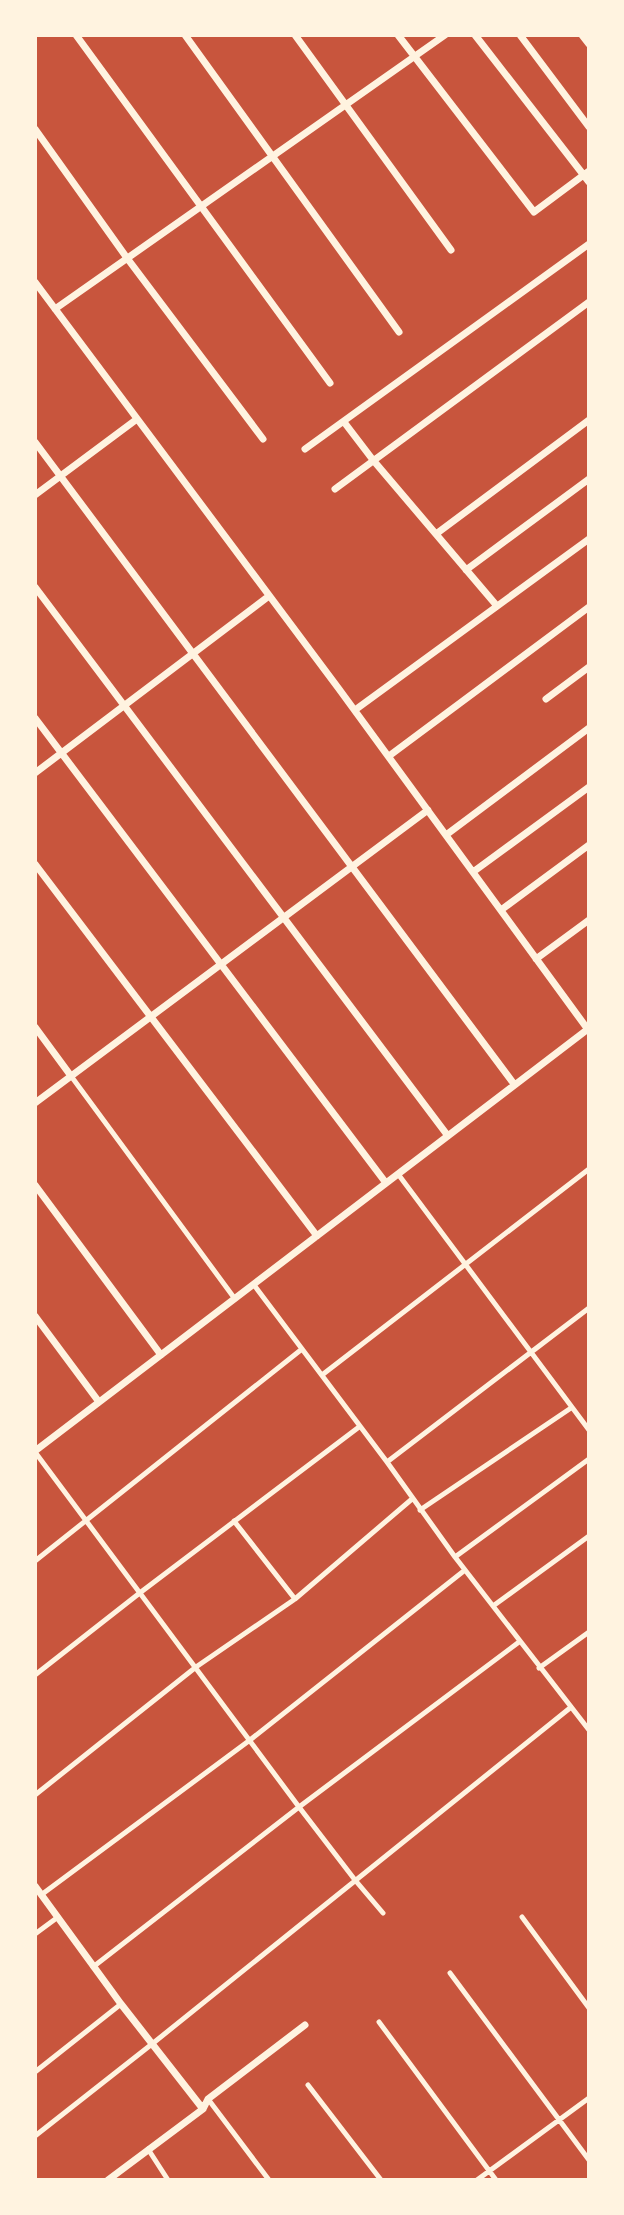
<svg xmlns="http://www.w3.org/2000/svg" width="624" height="2215" viewBox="0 0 624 2215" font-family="'DejaVu Sans',sans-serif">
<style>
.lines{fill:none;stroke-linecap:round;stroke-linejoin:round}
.service{stroke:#fff3e0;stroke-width:5}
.minor{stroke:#fff3e0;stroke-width:7}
</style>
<rect width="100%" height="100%" fill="#c8553d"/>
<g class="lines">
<path class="service" d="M71 1076 235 1299
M398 1174 589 1430
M254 1285 387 1462 455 1557 589 1730
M322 1375 589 1169
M35 1452 299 1807 355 1880 383 1913
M387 1462 589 1308
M420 1510 571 1408
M234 1521 295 1599
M455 1557 589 1459
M35 1561 302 1349
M493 1606 589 1536
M539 1668 589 1632
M35 1675 141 1592 359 1427
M35 1795 196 1667 295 1599 412 1499
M41 1895 250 1740 465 1570
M522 1917 589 2008
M35 1934 58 1917
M93 1967 299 1807 519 1642
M450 1973 589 2160
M379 2022 496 2180
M35 2072 121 2004
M308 2085 381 2180
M208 2099 269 2180
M35 2136 152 2044 570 1708
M148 2149 168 2180
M477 2180 589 2098"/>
<path class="minor" d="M76 35 330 383
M185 35 399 332
M295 35 451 250
M398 35 534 212 589 171
M475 35 589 182
M520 35 589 127
M582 35 589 44
M35 129 127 258 263 439
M35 282 339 689 589 1031
M55 309 445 35
M344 422 373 460 497 606
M35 442 514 1084
M305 449 589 244
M335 489 589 302
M35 495 137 419
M436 534 589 420
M466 570 589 479
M35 587 448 1136
M546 699 589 667
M355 710 589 539
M35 718 386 1183
M389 756 589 607
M35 773 269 596
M446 835 589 728
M35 864 317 1236
M473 872 589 787
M501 910 589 845
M536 959 589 920
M35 1027 71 1076
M35 1103 428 810
M35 1185 161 1355
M35 1316 99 1402
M35 1451 588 1029
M35 1886 121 2004 203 2109 108 2180
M203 2109 208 2099 305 2025"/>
</g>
<rect width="624" height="2215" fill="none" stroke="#fff3e0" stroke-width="74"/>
</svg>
